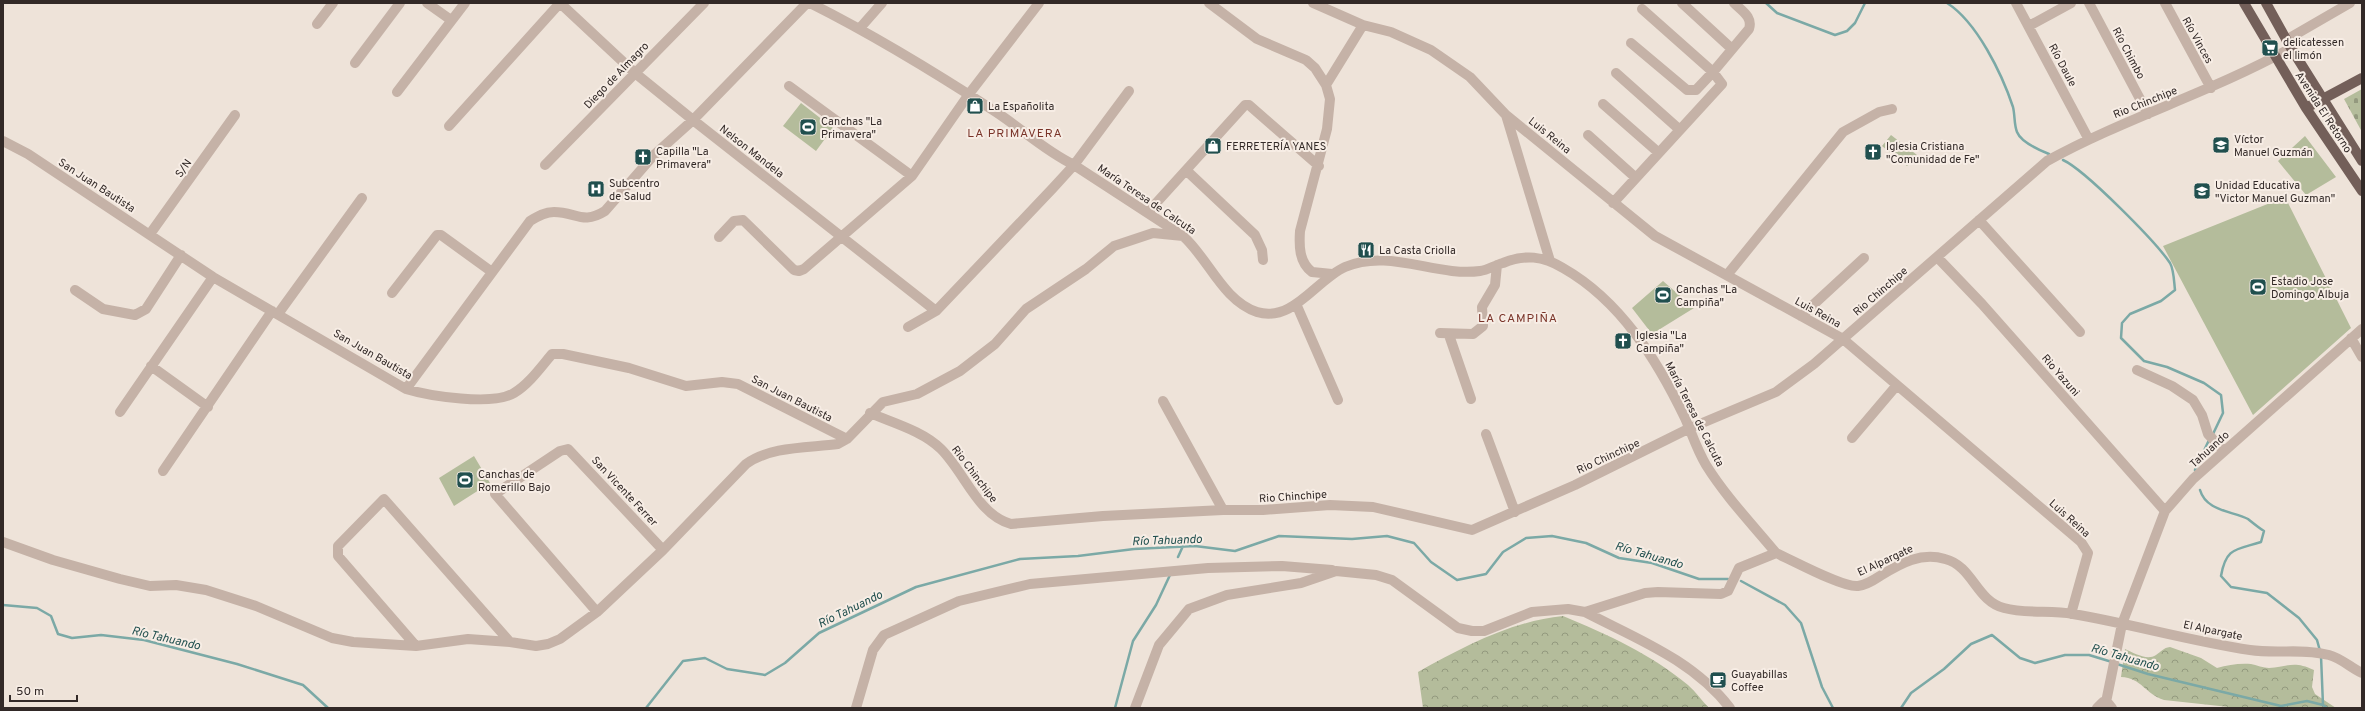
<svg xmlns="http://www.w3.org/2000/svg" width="2365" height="711" viewBox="0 0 2365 711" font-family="Overpass,sans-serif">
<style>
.green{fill:#b4bc9b}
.forest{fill:url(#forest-crowns)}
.cemetery{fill:url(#cemetery-stones)}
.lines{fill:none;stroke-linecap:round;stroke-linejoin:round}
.stream{stroke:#7ba9a6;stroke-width:2.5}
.minor{stroke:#c5b2a7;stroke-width:10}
.major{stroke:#735f59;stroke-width:10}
.labels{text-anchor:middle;stroke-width:4;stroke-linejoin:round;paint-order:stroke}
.street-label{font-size:11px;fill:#322927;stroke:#f7ede5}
.poi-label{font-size:11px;fill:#322927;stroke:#f7ede5;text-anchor:start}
.neighbourhood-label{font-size:12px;letter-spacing:1px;fill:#793328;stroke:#f7ede5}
.water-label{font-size:12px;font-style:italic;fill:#204f4e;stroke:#f7ede5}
</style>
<defs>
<pattern id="forest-crowns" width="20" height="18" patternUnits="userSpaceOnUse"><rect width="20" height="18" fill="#b4bc9b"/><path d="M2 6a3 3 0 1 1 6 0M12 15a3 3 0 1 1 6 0" fill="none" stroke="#93997e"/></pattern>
<pattern id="cemetery-stones" width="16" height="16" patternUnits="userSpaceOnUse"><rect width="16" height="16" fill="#b4bc9b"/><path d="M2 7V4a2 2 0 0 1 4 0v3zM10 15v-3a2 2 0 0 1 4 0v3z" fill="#93997e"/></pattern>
</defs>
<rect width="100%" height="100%" fill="#eee3d9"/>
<path class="green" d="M801 103 833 128 816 151 783 126Z
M1891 135 1917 155 1907 166 1882 146Z
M2305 136 2336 177 2306 195 2278 161Z
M2285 197 2351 328 2253 415 2163 246Z
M1663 281 1694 308 1652 334 1632 308Z
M474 456 490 483 454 506 439 478Z"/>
<path class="forest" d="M1563 616C1607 634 1652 655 1688 685 1696 692 1702 701 1709 708H1423L1418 672C1463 647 1512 621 1563 616Z
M2170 647 2201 658 2217 668C2228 665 2239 663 2251 664 2256 665 2264 668 2269 668 2288 667 2293 660 2314 670L2312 687 2315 694 2336 708H2238L2164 700C2145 694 2142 678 2121 677L2125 649C2134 653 2147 661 2156 655 2162 651 2163 648 2170 647Z"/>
<path class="cemetery" d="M2362 89V132L2344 99Z"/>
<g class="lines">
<path class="stream" d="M1766 3 1777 13 1835 35 1847 31 1855 23 1865 3
M1947 3C1977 22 2002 74 2013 107 2015 115 2014 125 2017 132 2021 142 2039 150 2049 154
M2063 160C2085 170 2156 242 2170 263 2174 270 2174 282 2175 290L2161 301 2130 314 2122 323 2121 338 2144 361 2167 367 2204 383 2221 395 2223 413 2213 434
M2195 470 2209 440
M2200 490C2206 511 2232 511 2248 519 2253 523 2259 528 2264 531L2261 542C2236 550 2226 547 2221 576L2231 587 2267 593 2299 618 2317 640 2320 651
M1178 557 1183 546
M1741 581 1785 605 1801 623 1822 687 1833 708
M3 605 37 608 51 616 58 634 72 638 101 635 144 640 237 664 303 685 328 708
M2321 656 2323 705
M2117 664 2148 674 2281 706 2307 701 2323 705 2327 708
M646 708 683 661 705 658 727 669 765 675 785 663 819 633 916 587 1020 559 1078 556 1134 549 1195 546 1235 551 1279 536 1352 539 1387 536 1414 543 1431 562 1457 580 1486 574 1503 552 1526 538 1552 536 1586 543 1619 558 1652 563 1699 579H1728
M1115 708 1133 641 1156 605 1170 575
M1901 708 1911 693 1944 669 1971 644 1992 635 2020 658 2035 663 2065 655H2089L2112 662"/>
<path class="minor" d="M427 3 451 20
M560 3 635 73 693 120 936 311
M810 3C874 35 936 73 996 112 1022 129 1045 151 1074 165L1183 236C1208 258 1223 301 1257 312 1293 323 1316 280 1345 267 1389 248 1436 277 1480 271 1488 270 1495 265 1503 263 1525 254 1543 256 1563 268 1621 301 1657 360 1685 418 1692 434 1697 450 1706 465 1726 497 1752 524 1776 553
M1209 3 1257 39 1306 60 1315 68 1326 85 1330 99 1327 129 1300 231C1299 246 1299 262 1312 272L1332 274
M1313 3 1363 25 1391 32 1431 50 1470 77 1506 115 1655 236 1843 339 2081 542 2088 553 2071 614
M1682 3 1732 49
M2016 3 2088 138
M2089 3 2148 114
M2165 3 2211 88
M317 24 333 3
M2029 26 2071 3
M860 28 882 3
M2286 40 2350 3
M1631 43 1687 90H1696L1713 72 1642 9
M355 63 400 3
M1616 73 1680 130
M1326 85 1363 25
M789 86 912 176
M397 92 465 3
M1603 104 1659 153
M1506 115 1550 261
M449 126 560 3
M1588 135 1636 178
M3 141 28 154 213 277 406 389C429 396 493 406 514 393 529 384 541 367 552 354H563L629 368 686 386 722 382 738 384 847 439
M545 165 704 3
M1187 171 1255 235 1262 250 1263 260
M1613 203 1722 84 1713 72 1749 29C1753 17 1742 11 1734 3
M1148 212 1245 105H1249L1319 166
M1979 220 2080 332
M150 234 235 115
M719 237 734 221 743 220 794 270 799 271 804 269 912 176 969 94 1039 3
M1937 257 1982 304 2165 511
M1727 275 1843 132 1879 112 1892 109
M75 290 103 309 135 315 146 309 181 255
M392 293 437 235H441L492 272
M1297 306 1338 400
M278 314 362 198
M1801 316 1864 258
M908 327 936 311 1053 188 1074 165 1129 91
M1440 333 1473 334 1483 326 1482 307 1495 285 1497 265
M1449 335 1471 399
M2351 338 2362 357
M151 366 208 407
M2137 370 2172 386 2193 400 2202 415 2208 434 2224 451
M406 389 530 221C538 216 545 212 554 212 576 212 583 225 605 211L654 155 693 120 807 3
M1163 401 1223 510
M120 412 213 277
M870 413C893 423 923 431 941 449 965 473 978 515 1011 524L1103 516 1223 510H1263L1330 505 1373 507 1472 530 1575 485 1688 429 1776 392 1814 364 2047 161C2125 118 2212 92 2291 48
M1486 434 1515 512
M1852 438 1897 385
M163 471 272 311
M3 542 53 560 120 579 150 586 176 585 206 590 256 606 332 638 353 642 416 646 468 639 510 642 536 646 548 644 560 639 597 612 663 550 746 464C771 446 808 448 838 444L847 439 883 402 917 394 960 371 995 344 1026 309 1086 269 1114 246 1153 233 1183 236
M597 612 495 494 560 451 568 449 663 550
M1585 612 1645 593 1658 592 1721 594 1728 591 1739 568 1776 553C1792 560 1843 588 1858 586 1866 585 1874 580 1880 576 1901 563 1921 552 1945 559 1973 566 1976 601 2004 608 2026 614 2051 610 2073 614 2132 624 2190 641 2250 650 2276 654 2303 648 2329 655 2341 658 2351 668 2362 673
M416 646 338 556V546L384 499 510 642
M2106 702 2122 624 2165 511 2193 479 2362 329
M856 708 873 650 884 635 959 601 1030 584 1208 568 1282 566 1332 570
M1135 708 1159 645 1189 609 1227 595 1301 583 1336 571 1376 575 1392 580 1458 628 1472 631H1484L1532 612 1568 609 1585 612C1637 639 1693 660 1730 708
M2097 708 2103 702 2108 703 2112 708"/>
<path class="major" d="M2244 3 2306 108 2362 191
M2266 3 2291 48 2362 161
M2306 108 2362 78"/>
</g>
<defs>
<g id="supermarket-square" transform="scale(0.9)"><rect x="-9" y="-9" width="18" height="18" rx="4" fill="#204f4e" stroke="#f7ede5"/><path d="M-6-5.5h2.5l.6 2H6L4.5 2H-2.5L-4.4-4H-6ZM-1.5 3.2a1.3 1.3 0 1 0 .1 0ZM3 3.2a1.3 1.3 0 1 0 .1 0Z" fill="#fff"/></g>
<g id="shop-square" transform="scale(0.9)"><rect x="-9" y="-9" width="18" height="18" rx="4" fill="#204f4e" stroke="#f7ede5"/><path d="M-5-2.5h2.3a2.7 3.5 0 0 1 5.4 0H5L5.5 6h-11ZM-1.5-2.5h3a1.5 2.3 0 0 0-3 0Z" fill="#fff"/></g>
<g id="stadium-square" transform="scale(0.9)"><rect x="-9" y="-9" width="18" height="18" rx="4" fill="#204f4e" stroke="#f7ede5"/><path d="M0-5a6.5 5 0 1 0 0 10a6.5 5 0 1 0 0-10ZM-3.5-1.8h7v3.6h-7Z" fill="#fff"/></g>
<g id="school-square" transform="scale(0.9)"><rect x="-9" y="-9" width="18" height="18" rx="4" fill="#204f4e" stroke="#f7ede5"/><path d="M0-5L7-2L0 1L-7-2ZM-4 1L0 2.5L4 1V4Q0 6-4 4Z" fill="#fff"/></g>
<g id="church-square" transform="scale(0.9)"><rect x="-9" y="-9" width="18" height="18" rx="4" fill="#204f4e" stroke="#f7ede5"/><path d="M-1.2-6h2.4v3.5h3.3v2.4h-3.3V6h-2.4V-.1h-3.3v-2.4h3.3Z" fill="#fff"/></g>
<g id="hospital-square" transform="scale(0.9)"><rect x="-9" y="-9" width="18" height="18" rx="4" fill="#204f4e" stroke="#f7ede5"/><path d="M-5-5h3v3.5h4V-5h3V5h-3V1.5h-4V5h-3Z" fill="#fff"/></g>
<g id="university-square" transform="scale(0.9)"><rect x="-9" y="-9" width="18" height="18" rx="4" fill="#204f4e" stroke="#f7ede5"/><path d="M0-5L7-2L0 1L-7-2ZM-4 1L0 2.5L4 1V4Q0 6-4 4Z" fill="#fff"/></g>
<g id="restaurant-square" transform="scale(0.9)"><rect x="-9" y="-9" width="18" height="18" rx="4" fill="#204f4e" stroke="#f7ede5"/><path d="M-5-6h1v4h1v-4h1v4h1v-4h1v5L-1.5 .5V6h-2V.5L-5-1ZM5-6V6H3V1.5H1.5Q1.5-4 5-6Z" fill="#fff"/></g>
<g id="cafe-square" transform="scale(0.9)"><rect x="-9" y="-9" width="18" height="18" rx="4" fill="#204f4e" stroke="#f7ede5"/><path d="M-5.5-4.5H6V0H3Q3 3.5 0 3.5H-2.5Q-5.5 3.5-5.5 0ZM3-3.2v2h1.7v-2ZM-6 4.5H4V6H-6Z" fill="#fff"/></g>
</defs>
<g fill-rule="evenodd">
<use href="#supermarket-square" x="2270" y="48"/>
<use href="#shop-square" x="975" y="106"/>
<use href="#stadium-square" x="808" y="127"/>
<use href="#school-square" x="2221" y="145"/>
<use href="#shop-square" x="1213" y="146"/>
<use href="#church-square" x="1873" y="152"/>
<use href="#church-square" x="643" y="157"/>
<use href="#hospital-square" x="596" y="189"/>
<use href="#university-square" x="2202" y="191"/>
<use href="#restaurant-square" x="1366" y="250"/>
<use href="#stadium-square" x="2258" y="287"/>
<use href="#stadium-square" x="1663" y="295"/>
<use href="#church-square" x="1623" y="341"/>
<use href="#stadium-square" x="465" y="480"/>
<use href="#cafe-square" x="1718" y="680"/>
</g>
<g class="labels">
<g class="street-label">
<text transform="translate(2198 40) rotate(61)" y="4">Río Vinces</text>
<text transform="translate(2129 53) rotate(62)" y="4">Río Chimbo</text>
<text transform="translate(2063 65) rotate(62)" y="4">Río Daule</text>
<text transform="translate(616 75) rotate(-46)" y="4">Diego de Almagro</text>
<text transform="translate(2145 102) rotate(-22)" y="4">Rio Chinchipe</text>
<text transform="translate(2324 112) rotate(57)" y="4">Avenida El Retorno</text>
<text transform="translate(1550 135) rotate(39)" y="4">Luis Reina</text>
<text transform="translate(752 151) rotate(38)" y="4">Nelson Mandela</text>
<text transform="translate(183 168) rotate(-55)" y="4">S/N</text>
<text transform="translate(97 185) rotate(33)" y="4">San Juan Bautista</text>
<text transform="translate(1147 199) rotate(34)" y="4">María Teresa de Calcuta</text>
<text transform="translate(1880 291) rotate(-41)" y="4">Rio Chinchipe</text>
<text transform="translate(1818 312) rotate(29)" y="4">Luis Reina</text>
<text transform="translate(373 354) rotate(30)" y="4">San Juan Bautista</text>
<text transform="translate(2061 375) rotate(49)" y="4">Rio Yazuni</text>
<text transform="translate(792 398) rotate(27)" y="4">San Juan Bautista</text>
<text transform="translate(1695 414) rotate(63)" y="4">María Teresa de Calcuta</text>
<text transform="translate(2209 449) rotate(-42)" y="4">Tahuando</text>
<text transform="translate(1608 456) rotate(-25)" y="4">Rio Chinchipe</text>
<text transform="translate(975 474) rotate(53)" y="4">Rio Chinchipe</text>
<text transform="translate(625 491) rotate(47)" y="4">San Vicente Ferrer</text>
<text transform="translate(1293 496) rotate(-4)" y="4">Rio Chinchipe</text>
<text transform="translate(2070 518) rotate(42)" y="4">Luis Reina</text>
<text transform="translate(1885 560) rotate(-25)" y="4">El Alpargate</text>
<text transform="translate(2213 630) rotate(12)" y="4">El Alpargate</text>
</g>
<g class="poi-label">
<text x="2283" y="46">delicatessen<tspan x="2283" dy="13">el limón</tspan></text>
<text x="988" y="110">La Españolita</text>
<text x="821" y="125">Canchas "La<tspan x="821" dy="13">Primavera"</tspan></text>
<text x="2234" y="143">Víctor<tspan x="2234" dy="13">Manuel Guzmán</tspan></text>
<text x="1226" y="150">FERRETERÍA YANES</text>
<text x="1886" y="150">Iglesia Cristiana<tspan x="1886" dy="13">"Comunidad de Fe"</tspan></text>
<text x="656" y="155">Capilla "La<tspan x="656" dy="13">Primavera"</tspan></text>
<text x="609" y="187">Subcentro<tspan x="609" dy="13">de Salud</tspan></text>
<text x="2215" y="189">Unidad Educativa<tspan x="2215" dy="13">"Victor Manuel Guzman"</tspan></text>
<text x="1379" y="254">La Casta Criolla</text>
<text x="2271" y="285">Estadio Jose<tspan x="2271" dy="13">Domingo Albuja</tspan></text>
<text x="1676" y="293">Canchas "La<tspan x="1676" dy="13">Campiña"</tspan></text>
<text x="1636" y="339">Iglesia "La<tspan x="1636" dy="13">Campiña"</tspan></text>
<text x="478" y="478">Canchas de<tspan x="478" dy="13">Romerillo Bajo</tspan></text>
<text x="1731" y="678">Guayabillas<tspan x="1731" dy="13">Coffee</tspan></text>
</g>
<g class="neighbourhood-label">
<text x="1015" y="137">LA PRIMAVERA</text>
<text x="1518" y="322">LA CAMPIÑA</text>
</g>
<g class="water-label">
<text transform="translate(1167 540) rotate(-2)" y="4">Río Tahuando</text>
<text transform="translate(1649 555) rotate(16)" y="4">Río Tahuando</text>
<text transform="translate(850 609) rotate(-26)" y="4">Río Tahuando</text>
<text transform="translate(166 638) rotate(13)" y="4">Río Tahuando</text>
<text transform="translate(2125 657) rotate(16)" y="4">Río Tahuando</text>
</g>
</g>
<rect width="2365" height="711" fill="none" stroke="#322927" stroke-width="8"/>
<path d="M10 695v6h67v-6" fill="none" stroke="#322927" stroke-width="2"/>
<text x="16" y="695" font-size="12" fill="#322927" stroke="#f7ede5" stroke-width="3" paint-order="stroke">50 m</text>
</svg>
